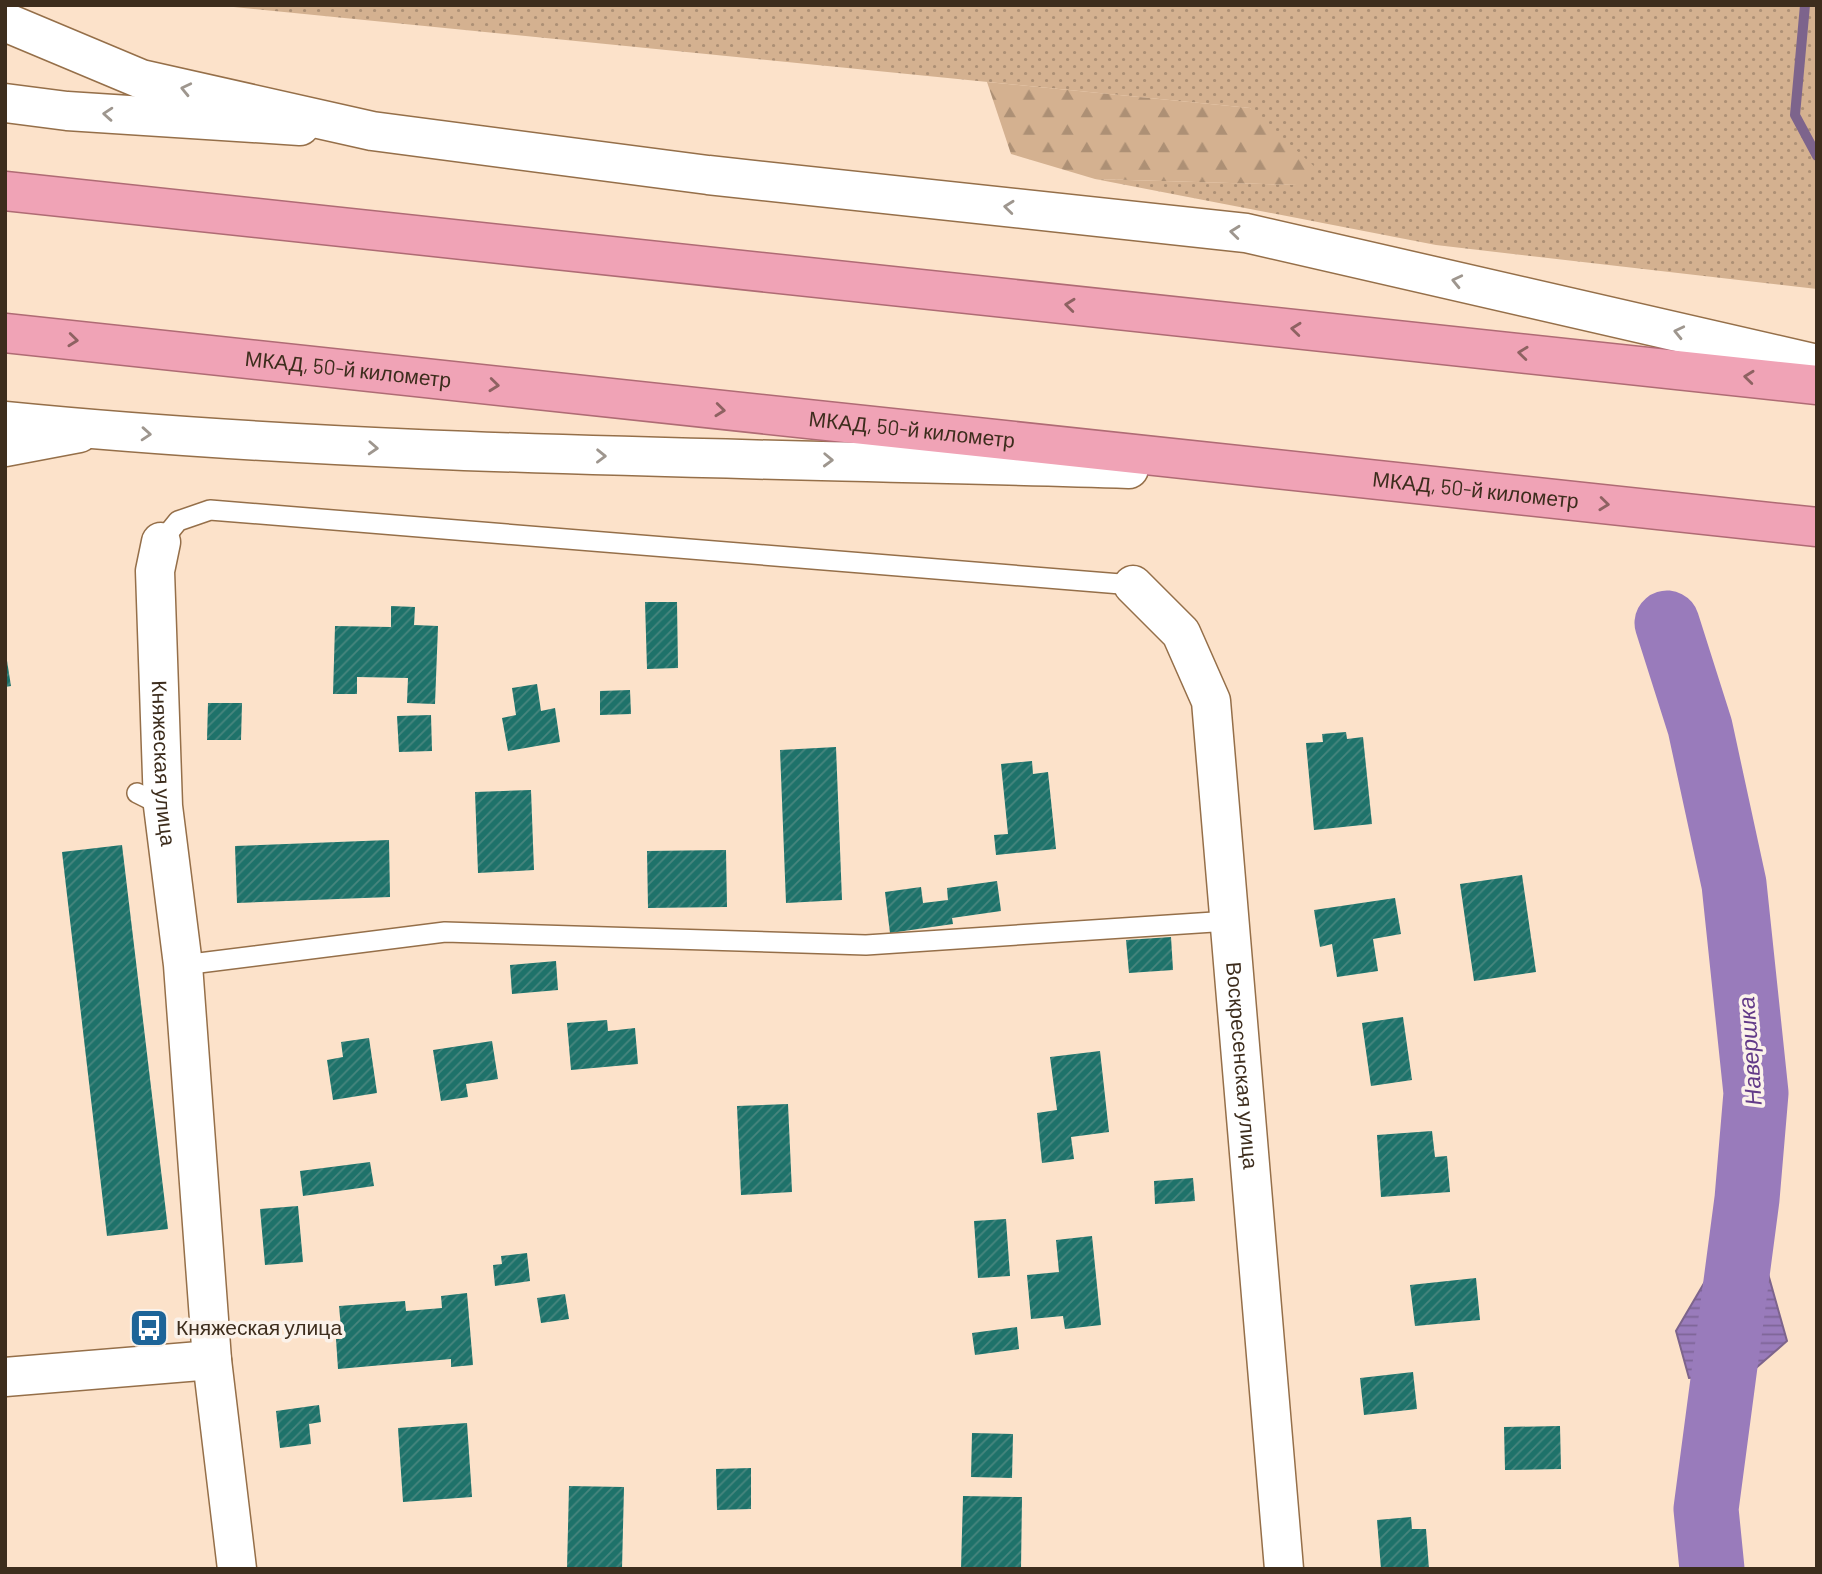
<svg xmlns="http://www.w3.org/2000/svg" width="1822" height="1574" viewBox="0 0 1822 1574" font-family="Barlow,sans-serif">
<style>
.grass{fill:url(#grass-dots)}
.forest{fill:url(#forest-firs)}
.water{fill:url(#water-rules);stroke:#7d648c;stroke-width:2}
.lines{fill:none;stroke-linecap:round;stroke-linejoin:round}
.stream{stroke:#7d648c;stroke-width:10}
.river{stroke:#997bbb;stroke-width:65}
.building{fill:url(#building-hatch)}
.service-casing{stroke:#956f49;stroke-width:22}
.minor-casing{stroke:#956f49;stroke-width:41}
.tertiary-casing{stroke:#956f49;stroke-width:41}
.secondary-casing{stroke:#956f49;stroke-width:41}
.trunk-casing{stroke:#af6b74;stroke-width:41}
.service{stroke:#fff;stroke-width:19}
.minor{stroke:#fff;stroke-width:38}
.tertiary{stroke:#fff;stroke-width:38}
.secondary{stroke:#fff;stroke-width:38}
.trunk{stroke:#f0a3b6;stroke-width:38}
.oneway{stroke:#9e968e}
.oneway2{stroke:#8e6262}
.labels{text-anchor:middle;stroke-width:7;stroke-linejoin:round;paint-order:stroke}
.street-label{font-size:21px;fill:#3d2d1d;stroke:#fbf2ea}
.poi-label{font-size:21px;fill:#3d2d1d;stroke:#fbf2ea;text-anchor:start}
.water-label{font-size:23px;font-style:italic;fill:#623a88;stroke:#fbf2ea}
</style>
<defs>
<pattern id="grass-dots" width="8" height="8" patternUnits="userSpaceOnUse" patternTransform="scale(1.75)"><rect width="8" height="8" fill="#d4b190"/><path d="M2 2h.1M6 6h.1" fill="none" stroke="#ad9075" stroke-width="1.8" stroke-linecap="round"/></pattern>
<pattern id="forest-firs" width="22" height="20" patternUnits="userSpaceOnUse" patternTransform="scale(1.75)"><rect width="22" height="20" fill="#d4b190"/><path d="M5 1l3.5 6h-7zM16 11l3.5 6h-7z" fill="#ad9075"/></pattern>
<pattern id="water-rules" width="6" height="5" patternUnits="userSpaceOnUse" patternTransform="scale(1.75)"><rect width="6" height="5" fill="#997bbb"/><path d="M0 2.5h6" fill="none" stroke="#7e6597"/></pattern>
<pattern id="building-hatch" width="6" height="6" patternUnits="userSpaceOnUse" patternTransform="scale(1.75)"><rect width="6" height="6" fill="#1e726a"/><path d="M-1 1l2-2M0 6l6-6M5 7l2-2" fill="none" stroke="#48867e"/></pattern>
</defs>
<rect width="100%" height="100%" fill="#fce2ca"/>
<path class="grass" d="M214 5H1817V289L1436 245 1095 179 1297 185 1250 108Z"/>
<path class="forest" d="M987 82 1250 108 1317 169 1297 185 1095 179 1011 154Z"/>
<path class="water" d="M1734 1232 1765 1263 1787 1341 1749 1374 1689 1378 1676 1331Z"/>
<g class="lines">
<path class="stream" d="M1805 5 1795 115 1817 156"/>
<path class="river" d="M1667 623 1700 727 1734 884 1756 1093 1747 1199 1706 1509 1712 1569"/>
</g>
<path class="building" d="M645 602H677L678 668 647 669Z
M391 606 415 607 414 625 438 626 435 704 407 703 408 678 357 677V694H333L335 626 391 627Z
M5 648 11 686 5 687Z
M537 684 541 711 555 708 560 742 508 751 502 718 516 715 512 688Z
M630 690 631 714 600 715V691Z
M208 703H242L241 740H207Z
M431 715 432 751 399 752 397 716Z
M1346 732 1347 739 1363 737 1372 824 1314 830 1306 743 1323 742 1322 734Z
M836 747 842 900 786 903 780 750Z
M1032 761 1033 774 1048 772 1056 849 996 855 994 835 1008 834 1001 764Z
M531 790 534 870 478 873 475 792Z
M389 840 390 897 237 903 235 846Z
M122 845 168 1229 107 1236 62 852Z
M726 850 727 907 648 908 647 851Z
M1522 875 1536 972 1474 981 1460 884Z
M997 881 1001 911 952 918 953 924 890 933 885 892 921 887 923 903 948 900 947 888Z
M1395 898 1401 934 1373 939 1378 971 1337 977 1332 944 1320 947 1314 910Z
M1171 937 1173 970 1129 973 1126 940Z
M556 961 558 990 512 994 510 965Z
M1403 1017 1412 1080 1371 1086 1362 1023Z
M607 1020 608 1031 635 1028 638 1064 571 1070 567 1023Z
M369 1038 377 1093 333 1100 327 1060 343 1057 341 1042Z
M492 1041 498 1079 466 1084 468 1097 441 1101 433 1050Z
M1100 1051 1109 1132 1071 1137 1074 1159 1042 1163 1037 1113 1057 1110 1050 1057Z
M788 1104 792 1192 741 1195 737 1106Z
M1432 1131 1435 1157 1447 1156 1450 1192 1381 1197 1377 1135Z
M370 1162 374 1186 303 1196 300 1171Z
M1193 1178 1195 1201 1155 1204 1154 1181Z
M298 1206 303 1262 265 1265 260 1209Z
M1006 1219 1010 1276 978 1278 974 1221Z
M1092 1236 1101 1325 1065 1329 1063 1316 1031 1319 1027 1275 1059 1272 1056 1240Z
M527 1253 530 1281 495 1286 493 1265 502 1264 501 1256Z
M1476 1278 1480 1320 1415 1326 1410 1285Z
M467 1293 473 1365 451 1367V1359L338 1369 336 1339H342L339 1306 405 1301 406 1311 442 1308 441 1296Z
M565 1294 569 1319 541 1323 537 1298Z
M1017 1327 1019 1349 975 1355 972 1333Z
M1413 1372 1417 1409 1364 1415 1360 1378Z
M319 1405 321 1422 309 1424 311 1444 280 1448 276 1411Z
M467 1423 472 1497 403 1502 398 1428Z
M1560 1426 1561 1469 1505 1470 1504 1427Z
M972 1433 1013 1434 1012 1478 971 1477Z
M751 1468V1509L717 1510 716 1469Z
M569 1486 624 1487 622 1569H567Z
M963 1496 1022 1497 1021 1569H961Z
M1411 1517 1412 1529H1426L1429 1569H1381L1377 1520Z"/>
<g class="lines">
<g class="service-casing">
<path id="service" d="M161 542 178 521 210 510 1133 585
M137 793 163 806
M183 965 445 932 866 945 1229 921"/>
</g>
<g class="minor-casing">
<g id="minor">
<path id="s1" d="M161 542 155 571 163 806 183 965 212 1360 237 1569"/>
<path id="s2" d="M1133 585 1181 633 1211 701 1284 1569"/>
<path d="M5 1377 212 1360"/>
</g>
</g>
<g class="tertiary-casing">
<path id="tertiary" d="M5 103 67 111 300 126
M5 447 79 433"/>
</g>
<g class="secondary-casing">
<path id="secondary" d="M5 22 141 79 372 131 708 175 1246 233 1817 364
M5 421C379 458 754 457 1129 469"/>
</g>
<g class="trunk-casing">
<g id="trunk">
<path d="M5 191 1817 385"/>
<path id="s3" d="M5 333 1817 527"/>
</g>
</g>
<use href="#service" class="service"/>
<use href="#minor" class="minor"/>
<use href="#tertiary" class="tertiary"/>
<use href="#secondary" class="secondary"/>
<use href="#trunk" class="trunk"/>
</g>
<defs><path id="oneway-chevron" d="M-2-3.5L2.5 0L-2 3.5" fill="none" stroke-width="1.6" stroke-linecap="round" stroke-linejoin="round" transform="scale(1.75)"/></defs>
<g class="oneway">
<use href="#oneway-chevron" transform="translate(186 89) rotate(-167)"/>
<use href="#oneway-chevron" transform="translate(108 114) rotate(-176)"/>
<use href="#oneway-chevron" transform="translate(1009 207) rotate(-174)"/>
<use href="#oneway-chevron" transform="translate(1235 232) rotate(-174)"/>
<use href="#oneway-chevron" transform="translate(1457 281) rotate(-167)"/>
<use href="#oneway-chevron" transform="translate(1679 332) rotate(-167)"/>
<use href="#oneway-chevron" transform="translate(146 434) rotate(4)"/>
<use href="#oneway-chevron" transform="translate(373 448) rotate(3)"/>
<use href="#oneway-chevron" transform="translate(601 456) rotate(1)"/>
<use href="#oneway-chevron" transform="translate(828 460) rotate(2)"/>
</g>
<g class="oneway2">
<use href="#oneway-chevron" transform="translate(1070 305) rotate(-174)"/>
<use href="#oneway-chevron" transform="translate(1296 329) rotate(-174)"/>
<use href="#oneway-chevron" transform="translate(73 340) rotate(6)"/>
<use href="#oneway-chevron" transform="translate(1523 353) rotate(-174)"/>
<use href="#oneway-chevron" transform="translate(1749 377) rotate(-174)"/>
<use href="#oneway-chevron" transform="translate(494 385) rotate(6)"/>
<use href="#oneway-chevron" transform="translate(720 410) rotate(6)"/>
<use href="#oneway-chevron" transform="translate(1604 504) rotate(6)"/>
</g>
<defs>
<g id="bus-square" transform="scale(2.0125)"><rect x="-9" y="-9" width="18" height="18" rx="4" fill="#1d6498" stroke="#fbf2ea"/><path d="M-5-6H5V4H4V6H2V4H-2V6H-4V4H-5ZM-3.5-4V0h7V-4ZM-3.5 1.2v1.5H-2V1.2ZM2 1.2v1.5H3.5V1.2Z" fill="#fff"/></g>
</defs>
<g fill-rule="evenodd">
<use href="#bus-square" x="149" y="1328"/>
</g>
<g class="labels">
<g class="street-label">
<text dy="7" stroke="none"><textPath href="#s3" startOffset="345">МКАД, 50-й километр</textPath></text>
<text dy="7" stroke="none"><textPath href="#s3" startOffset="912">МКАД, 50-й километр</textPath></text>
<text dy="7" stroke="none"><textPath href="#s3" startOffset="1479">МКАД, 50-й километр</textPath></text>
<text dy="7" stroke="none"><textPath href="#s1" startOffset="222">Княжеская улица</textPath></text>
<text dy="7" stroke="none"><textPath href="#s2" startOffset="508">Воскресенская улица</textPath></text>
</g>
<g class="poi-label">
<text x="176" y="1335">Княжеская улица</text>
</g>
<g class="water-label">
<text transform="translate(1750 1051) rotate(-94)" y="8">Навершка</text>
</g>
</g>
<rect width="1822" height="1574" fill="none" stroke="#3d2d1d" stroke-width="14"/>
</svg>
